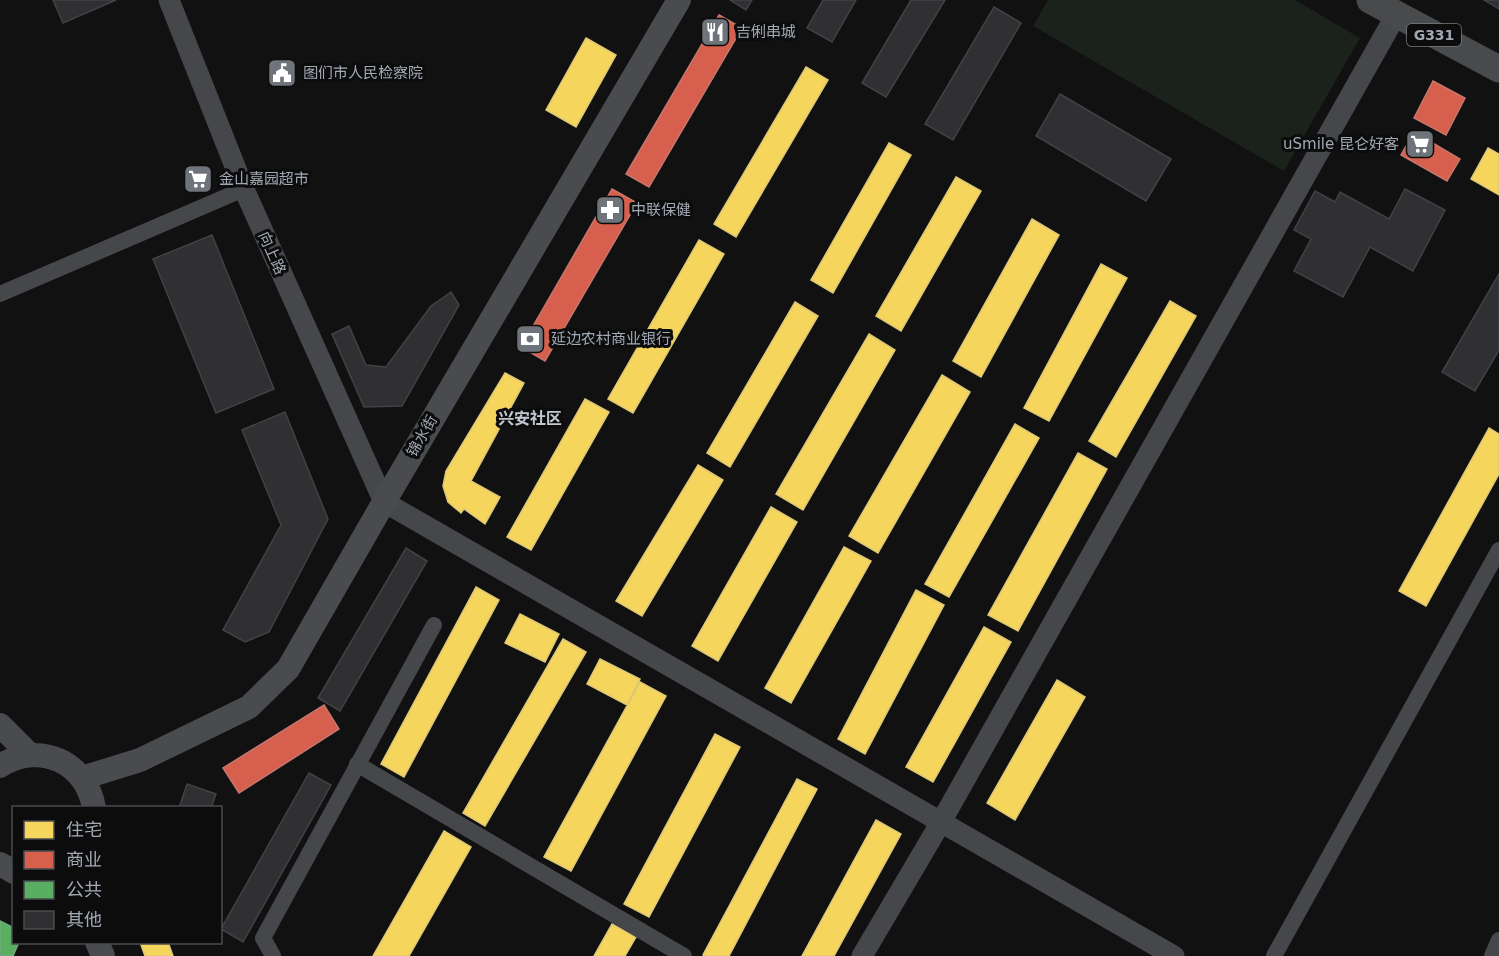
<svg xmlns="http://www.w3.org/2000/svg" width="1499" height="956" viewBox="0 0 1499 956" font-family="'DejaVu Sans','Noto Sans SC',sans-serif">
<style>
.green{fill:#1b221c}
.homes{fill:#f6d55c;stroke:#ddc876;stroke-width:1.5}
.shops{fill:#d6604d;stroke:#c6766c;stroke-width:1.5}
.public{fill:#5aae61;stroke:#70ac7a;stroke-width:1.5}
.building{fill:#303032;stroke:#404246;stroke-width:1.5}
.lines{fill:none;stroke-linecap:round;stroke-linejoin:round}
.minor{stroke:#46474a;stroke-width:16}
.tertiary{stroke:#46474a;stroke-width:21}
.secondary{stroke:#4a4b4e;stroke-width:24}
.trunk{stroke:#484a4c;stroke-width:27}
.labels{text-anchor:middle;stroke-width:6;stroke-linejoin:round;paint-order:stroke}
.shield{fill:#0c0c0d;stroke:#757a81;stroke-width:1.5}
.shield-label{font-size:14px;font-weight:bold;fill:#a2a9b3}
.poi-label{font-size:15px;fill:#a2a9b3;stroke:#0c0c0d;text-anchor:start}
.street-label{font-size:15px;fill:#a2a9b3;stroke:#0c0c0d}
.neighbourhood-label{font-size:16px;font-weight:bold;fill:#c3c7cf;stroke:#0c0c0d}
</style>
<rect width="100%" height="100%" fill="#111112"/>
<path class="green" d="M1048 0H1295L1360 38 1284 171 1033 26Z"/>
<path class="homes" d="M586 38 616 55 576 127 546 110Z
M806 67 828 80 736 237 714 224Z
M889 143 911 155 833 293 811 280Z
M1488 148 1499 154V195L1471 179Z
M956 177 981 191 901 331 876 316Z
M1032 219 1059 235 981 377 953 361Z
M699 240 724 254 633 413 608 399Z
M1101 264 1127 278 1049 421 1024 408Z
M1170 301 1196 316 1116 457 1089 441Z
M795 302 818 316 730 467 707 453Z
M869 334 895 350 803 510 776 494Z
M505 373 524 383 471 481 500 497 485 524 464 509 461 513 448 502 443 486 446 471Z
M942 375 970 392 878 553 849 536Z
M585 399 609 412 531 550 507 537Z
M1015 424 1039 438 949 597 925 584Z
M1489 428 1499 434V474L1426 606 1399 591Z
M1078 453 1107 469 1018 631 988 615Z
M698 465 723 480 642 616 616 601Z
M771 507 797 522 718 661 692 646Z
M844 547 871 561 791 703 765 688Z
M476 587 499 600 404 777 381 764Z
M916 590 944 605 865 754 838 739Z
M520 614 559 634 545 662 505 643Z
M984 627 1011 642 933 782 906 767Z
M563 639 586 652 485 826 463 813Z
M600 659 640 679 627 705 587 684Z
M1057 680 1085 697 1015 820 987 803Z
M640 682 666 696 571 871 544 857Z
M715 734 740 747 649 917 624 904Z
M797 779 817 789 729 956H705L703 955Z
M876 820 901 834 834 956H802Z
M444 831 471 847 409 956H373Z
M612 924 636 937 625 956H594Z
M140 942H168L173 956H145Z"/>
<path class="shops" d="M719 15 742 28 649 187 626 174Z
M1433 81 1465 98 1446 135 1414 118Z
M1414 132 1460 159 1447 181 1401 155Z
M612 189 637 203 545 361 521 347Z
M324 705 339 729 239 793 223 768Z"/>
<path class="public" d="M0 921 14 928V942H19L13 956H0Z"/>
<path class="building" d="M53 0H116L63 23Z
M730 0H752L746 10Z
M823 0H856L832 42 807 28Z
M911 0H945L886 97 862 83Z
M1484 0H1499V9Z
M994 7 1021 23 953 140 925 124Z
M1060 94 1171 159 1146 201 1036 136Z
M1405 189 1445 210 1413 271 1370 247 1343 297 1294 271 1311 239 1294 230 1315 191 1335 202 1340 192 1389 219Z
M212 235 274 389 216 413 153 259Z
M1499 274V350L1475 391 1442 372Z
M451 292 459 305 402 406 364 407 332 334 349 326 366 365 386 367 431 306Z
M285 412 328 519 269 632 245 642 223 630 281 525 242 430Z
M406 548 427 561 340 711 318 698Z
M309 773 331 785 243 942 221 929Z
M187 784 216 794 211 808H179Z"/>
<g class="lines">
<path class="minor" d="M0 294 244 189
M357 764 684 956
M273 956 263 938 434 625
M1274 956 1499 550
M1492 956 1499 940"/>
<path class="tertiary" d="M169 0 244 189 384 502 1174 956
M862 956 941 822 1396 15"/>
<path class="secondary" d="M0 725 30 755
M0 766C39 741 86 761 94 808
M82 778 140 760 249 707 288 669 384 502 679 0
M0 864 14 872
M97 942 103 956"/>
<path class="trunk" d="M1370 0 1499 69"/>
</g>
<defs>
<g id="restaurant-square" transform="scale(1.5)"><rect x="-9" y="-9" width="18" height="18" rx="4" fill="#6f747b" stroke="#0c0c0d"/><path d="M-5-6h1v4h1v-4h1v4h1v-4h1v5L-1.5 .5V6h-2V.5L-5-1ZM5-6V6H3V1.5H1.5Q1.5-4 5-6Z" fill="#fff"/></g>
<g id="civic-square" transform="scale(1.5)"><rect x="-9" y="-9" width="18" height="18" rx="4" fill="#6f747b" stroke="#0c0c0d"/><path d="M-.6-6.5H3V-4.5H.6V-3L4-1V1h2V6H-6V1h2V-1L-.6-3ZM-1.2 2.5V6h2.4V2.5Z" fill="#fff"/></g>
<g id="supermarket-square" transform="scale(1.5)"><rect x="-9" y="-9" width="18" height="18" rx="4" fill="#6f747b" stroke="#0c0c0d"/><path d="M-6-5.5h2.5l.6 2H6L4.5 2H-2.5L-4.4-4H-6ZM-1.5 3.2a1.3 1.3 0 1 0 .1 0ZM3 3.2a1.3 1.3 0 1 0 .1 0Z" fill="#fff"/></g>
<g id="pharmacy-square" transform="scale(1.5)"><rect x="-9" y="-9" width="18" height="18" rx="4" fill="#6f747b" stroke="#0c0c0d"/><path d="M-2-6h4v4h4v4h-4v4h-4v-4h-4v-4h4Z" fill="#fff"/></g>
<g id="bank-square" transform="scale(1.5)"><rect x="-9" y="-9" width="18" height="18" rx="4" fill="#6f747b" stroke="#0c0c0d"/><path d="M-6-4H6V4H-6ZM0-2.3a2.3 2.3 0 1 0 0 4.6a2.3 2.3 0 1 0 0-4.6Z" fill="#fff"/></g>
</defs>
<g fill-rule="evenodd">
<use href="#restaurant-square" x="715" y="32"/>
<use href="#civic-square" x="282" y="73"/>
<use href="#supermarket-square" x="1420" y="144"/>
<use href="#supermarket-square" x="198" y="179"/>
<use href="#pharmacy-square" x="610" y="210"/>
<use href="#bank-square" x="530" y="339"/>
</g>
<g class="labels">
<rect class="shield" x="1407" y="24" width="54" height="22" rx="4.5"/>
<g class="shield-label">
<text x="1434" y="40">G331</text>
</g>
<g class="poi-label">
<text x="736" y="37">吉俐串城</text>
<text x="303" y="78">图们市人民检察院</text>
<text x="1399" y="149" text-anchor="end">uSmile 昆仑好客</text>
<text x="219" y="184">金山嘉园超市</text>
<text x="631" y="215">中联保健</text>
<text x="551" y="344">延边农村商业银行</text>
</g>
<g class="street-label">
<text transform="translate(272 253) rotate(66)" y="5">向上路</text>
<text transform="translate(422 436) rotate(-60)" y="5">锦水街</text>
</g>
<g class="neighbourhood-label">
<text x="530" y="424">兴安社区</text>
</g>
</g>
<rect x="12" y="806" width="210" height="138" fill="#0c0c0d" stroke="#484b4f" stroke-width="1.5"/>
<rect x="24" y="821" width="30" height="18" fill="#f6d55c" stroke="#484b4f" stroke-width="1.5"/>
<text x="66" y="836" font-size="18" fill="#a2a9b3">住宅</text>
<rect x="24" y="851" width="30" height="18" fill="#d6604d" stroke="#484b4f" stroke-width="1.5"/>
<text x="66" y="866" font-size="18" fill="#a2a9b3">商业</text>
<rect x="24" y="881" width="30" height="18" fill="#5aae61" stroke="#484b4f" stroke-width="1.5"/>
<text x="66" y="896" font-size="18" fill="#a2a9b3">公共</text>
<rect x="24" y="911" width="30" height="18" fill="#303032" stroke="#484b4f" stroke-width="1.5"/>
<text x="66" y="926" font-size="18" fill="#a2a9b3">其他</text>
</svg>
